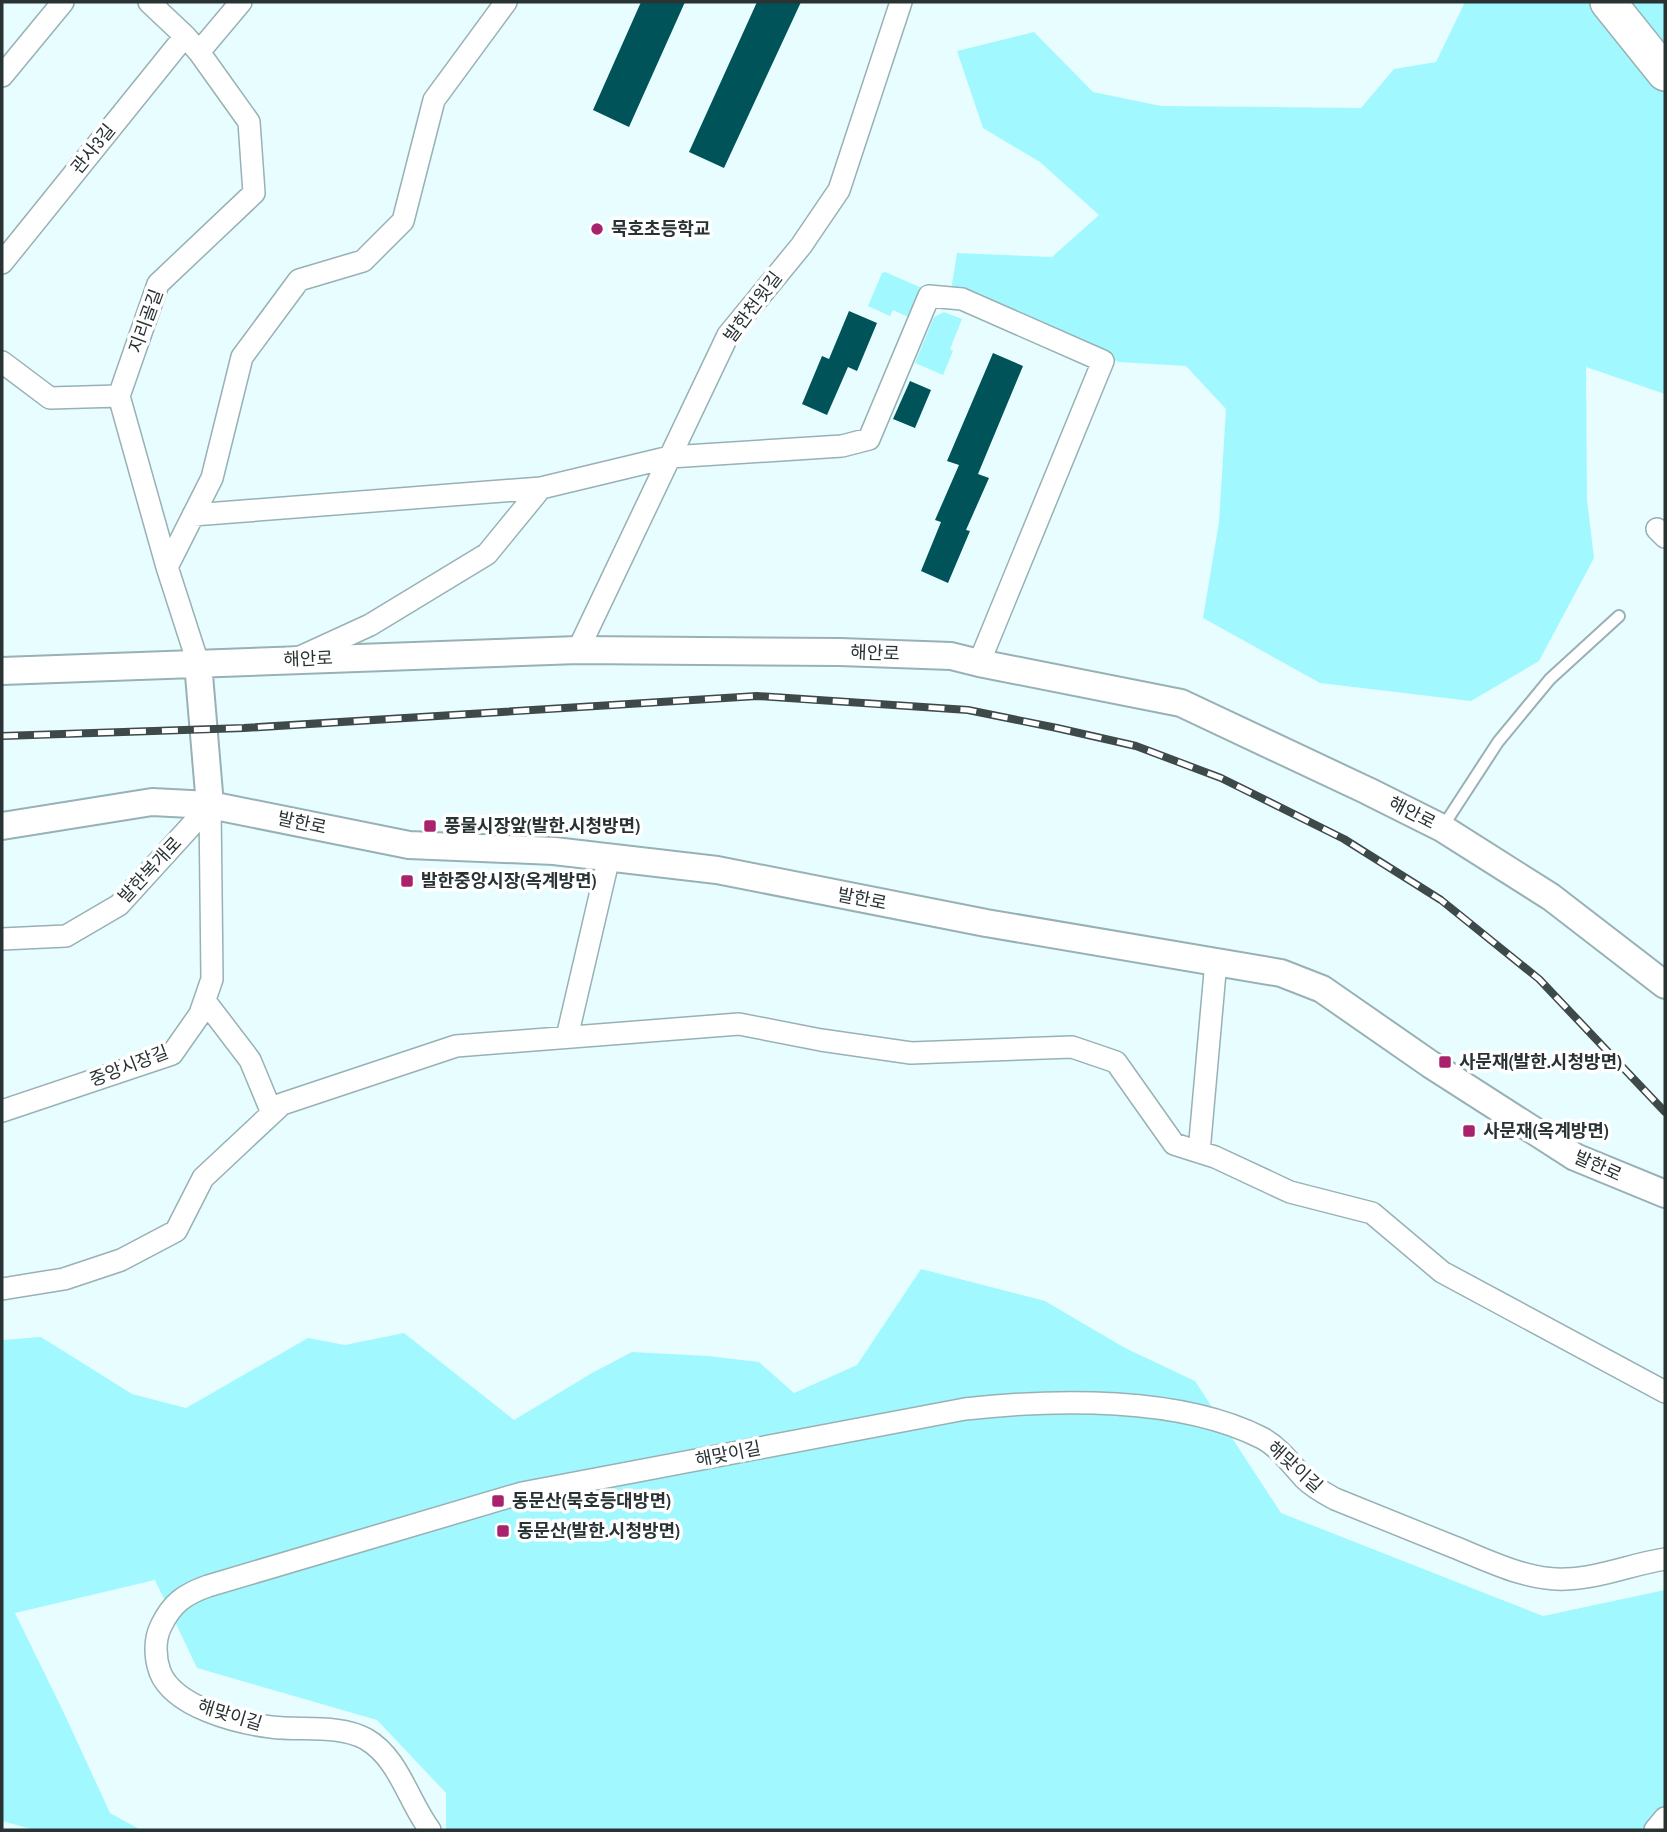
<svg xmlns="http://www.w3.org/2000/svg" width="1667" height="1832" viewBox="0 0 1667 1832" font-family="'Archivo Narrow','Noto Sans KR',sans-serif">
<style>
.green{fill:#a2f8ff}
.building{fill:#005358}
.lines{fill:none;stroke-linecap:round;stroke-linejoin:round}
.service-casing{stroke:#98b1b4;stroke-width:14}
.minor-casing{stroke:#98b1b4;stroke-width:24}
.tertiary-casing{stroke:#98b1b4;stroke-width:30}
.primary-casing{stroke:#98b1b4;stroke-width:38}
.service{stroke:#fff;stroke-width:10}
.minor{stroke:#fff;stroke-width:21}
.tertiary{stroke:#fff;stroke-width:26}
.primary{stroke:#fff;stroke-width:35}
.rail-casing{stroke:#3e494a;stroke-width:8}
.rail{stroke:#fff;stroke-width:5;stroke-dasharray:16;stroke-linecap:butt}
.poi-dot{fill:#a8236c;stroke:#fff;stroke-width:2.5}
.labels{text-anchor:middle;stroke-width:7;stroke-linejoin:round;paint-order:stroke}
.street-label{font-size:18px;fill:#293334;stroke:#fff}
.poi-label{font-size:18px;font-weight:bold;fill:#293334;stroke:#fff;text-anchor:start}
</style>
<rect width="100%" height="100%" fill="#e8fdff"/>
<path class="green" d="M1465 2H1665V394L1586 367 1587 500 1594 558 1539 661 1471 701 1320 683 1203 618 1219 522 1226 409 1186 366 1119 362 949 303 957 253 1052 257 1099 215 1040 162 983 128 957 51 1034 32 1093 92 1161 106 1361 108 1394 69 1436 62Z
M885 272 922 288 925 296 915 320 893 310 890 316 868 306 882 273Z
M944 312 962 319 950 349 953 351 943 375 915 363 934 317Z
M921 1269 1045 1301 1125 1348 1195 1381 1281 1513 1543 1616 1665 1590V1830H446V1793L377 1720 197 1668 155 1580 15 1613 64 1713 110 1813 141 1830H35L2 1821V1340L41 1337 132 1394 186 1408 308 1338 345 1345 404 1333 514 1420 592 1373 632 1352 708 1356 759 1362 794 1393 857 1365Z"/>
<path class="building" d="M641 2H685L629 127 593 110Z
M757 2H801L724 168 689 152Z
M849 311 877 323 857 371 848 367 827 415 802 404 822 356 829 359Z
M993 353 1023 366 978 474 989 478 966 530 970 531 948 583 921 571 941 522 935 520 959 465 947 461Z
M910 381 931 390 915 428 893 419Z"/>
<g class="lines">
<g class="service-casing">
<path id="service" d="M1442 828 1498 742 1550 679 1619 616"/>
</g>
<g class="minor-casing">
<path id="minor" d="M149 2 185 36 199 52 249 122 254 193 158 284 119 396 167 567 198 663
M199 52 241 2
M2 76 63 2
M2 263 185 36
M2 362 50 398 119 396
M193 515 541 488
M1657 529 1665 537
M167 567 212 478 242 357 299 280 363 261 403 221 434 100 506 2
M578 650 728 335 801 246 839 190 901 2
M298 658 370 625 487 554 541 488 670 457 842 446 869 439 929 296 962 299 1103 361 979 663
M2 939 66 936 119 905 210 805
M205 1001 250 1060 272 1113
M567 1037 609 857
M2 1111 172 1054 200 1014 212 979 210 805
M1199 1152 1216 961
M2 1289 64 1279 121 1260 176 1231 203 1178 282 1104 456 1046 739 1024 821 1040 911 1053 1072 1047 1116 1062 1174 1144 1215 1157 1290 1192 1372 1213 1442 1272 1665 1392
M430 1830C408 1801 399 1758 366 1739 338 1724 301 1731 271 1727 237 1723 174 1707 160 1672 155 1658 154 1640 161 1626 172 1603 185 1594 208 1586L522 1493 965 1409C1054 1399 1180 1396 1262 1438 1279 1447 1291 1464 1304 1478 1314 1488 1324 1493 1335 1499 1375 1515 1415 1531 1454 1547 1489 1561 1528 1581 1566 1579 1600 1578 1632 1564 1665 1559
M1655 1830 1665 1818"/>
</g>
<g class="tertiary-casing">
<path id="tertiary" d="M198 663 210 805
M2 671 578 650 840 652 951 656 979 663 1181 703 1368 791 1442 828 1551 897 1665 985
M2 826 152 802 210 805 409 845 554 851 717 870 986 923 1281 973 1322 989 1430 1064 1575 1157 1665 1194"/>
</g>
<g class="primary-casing">
<path id="primary" d="M1608 2 1665 73"/>
</g>
<use href="#service" class="service"/>
<use href="#minor" class="minor"/>
<use href="#tertiary" class="tertiary"/>
<use href="#primary" class="primary"/>
<g class="rail-casing">
<path id="rail" d="M2 736 244 728 757 696 968 710 1057 728 1136 746 1221 778 1344 839 1441 900 1539 979 1665 1112"/>
</g>
<use href="#rail" class="rail"/>
</g>
<g class="poi-dot">
<circle cx="597" cy="229" r="7"/>
<rect x="423" y="819" width="14" height="14" rx="3.5"/>
<rect x="400" y="874" width="14" height="14" rx="3.5"/>
<rect x="1438" y="1055" width="14" height="14" rx="3.5"/>
<rect x="1462" y="1124" width="14" height="14" rx="3.5"/>
<rect x="491" y="1494" width="14" height="14" rx="3.5"/>
<rect x="496" y="1524" width="14" height="14" rx="3.5"/>
</g>
<g class="labels">
<g class="street-label">
<text transform="translate(93 149) rotate(-51)" y="6">관사3길</text>
<text transform="translate(753 307) rotate(-53)" y="6">발한천윗길</text>
<text transform="translate(146 321) rotate(-70)" y="6">지리골길</text>
<text transform="translate(875 653) rotate(2)" y="6">해안로</text>
<text transform="translate(308 659) rotate(-2)" y="6">해안로</text>
<text transform="translate(1412 813) rotate(27)" y="6">해안로</text>
<text transform="translate(302 823) rotate(12)" y="6">발한로</text>
<text transform="translate(150 870) rotate(-47)" y="6">발한복개로</text>
<text transform="translate(862 899) rotate(11)" y="6">발한로</text>
<text transform="translate(129 1066) rotate(-21)" y="6">중앙시장길</text>
<text transform="translate(1598 1166) rotate(24)" y="6">발한로</text>
<text transform="translate(728 1454) rotate(-11)" y="6">해맞이길</text>
<text transform="translate(1295 1467) rotate(42)" y="6">해맞이길</text>
<text transform="translate(230 1715) rotate(17)" y="6">해맞이길</text>
</g>
<g class="poi-label">
<text x="611" y="235">묵호초등학교</text>
<text x="444" y="832">풍물시장앞(발한.시청방면)</text>
<text x="421" y="887">발한중앙시장(옥계방면)</text>
<text x="1459" y="1068">사문재(발한.시청방면)</text>
<text x="1483" y="1137">사문재(옥계방면)</text>
<text x="512" y="1507">동문산(묵호등대방면)</text>
<text x="517" y="1537">동문산(발한.시청방면)</text>
</g>
</g>
<rect width="1667" height="1832" fill="none" stroke="#293334" stroke-width="7"/>
</svg>
